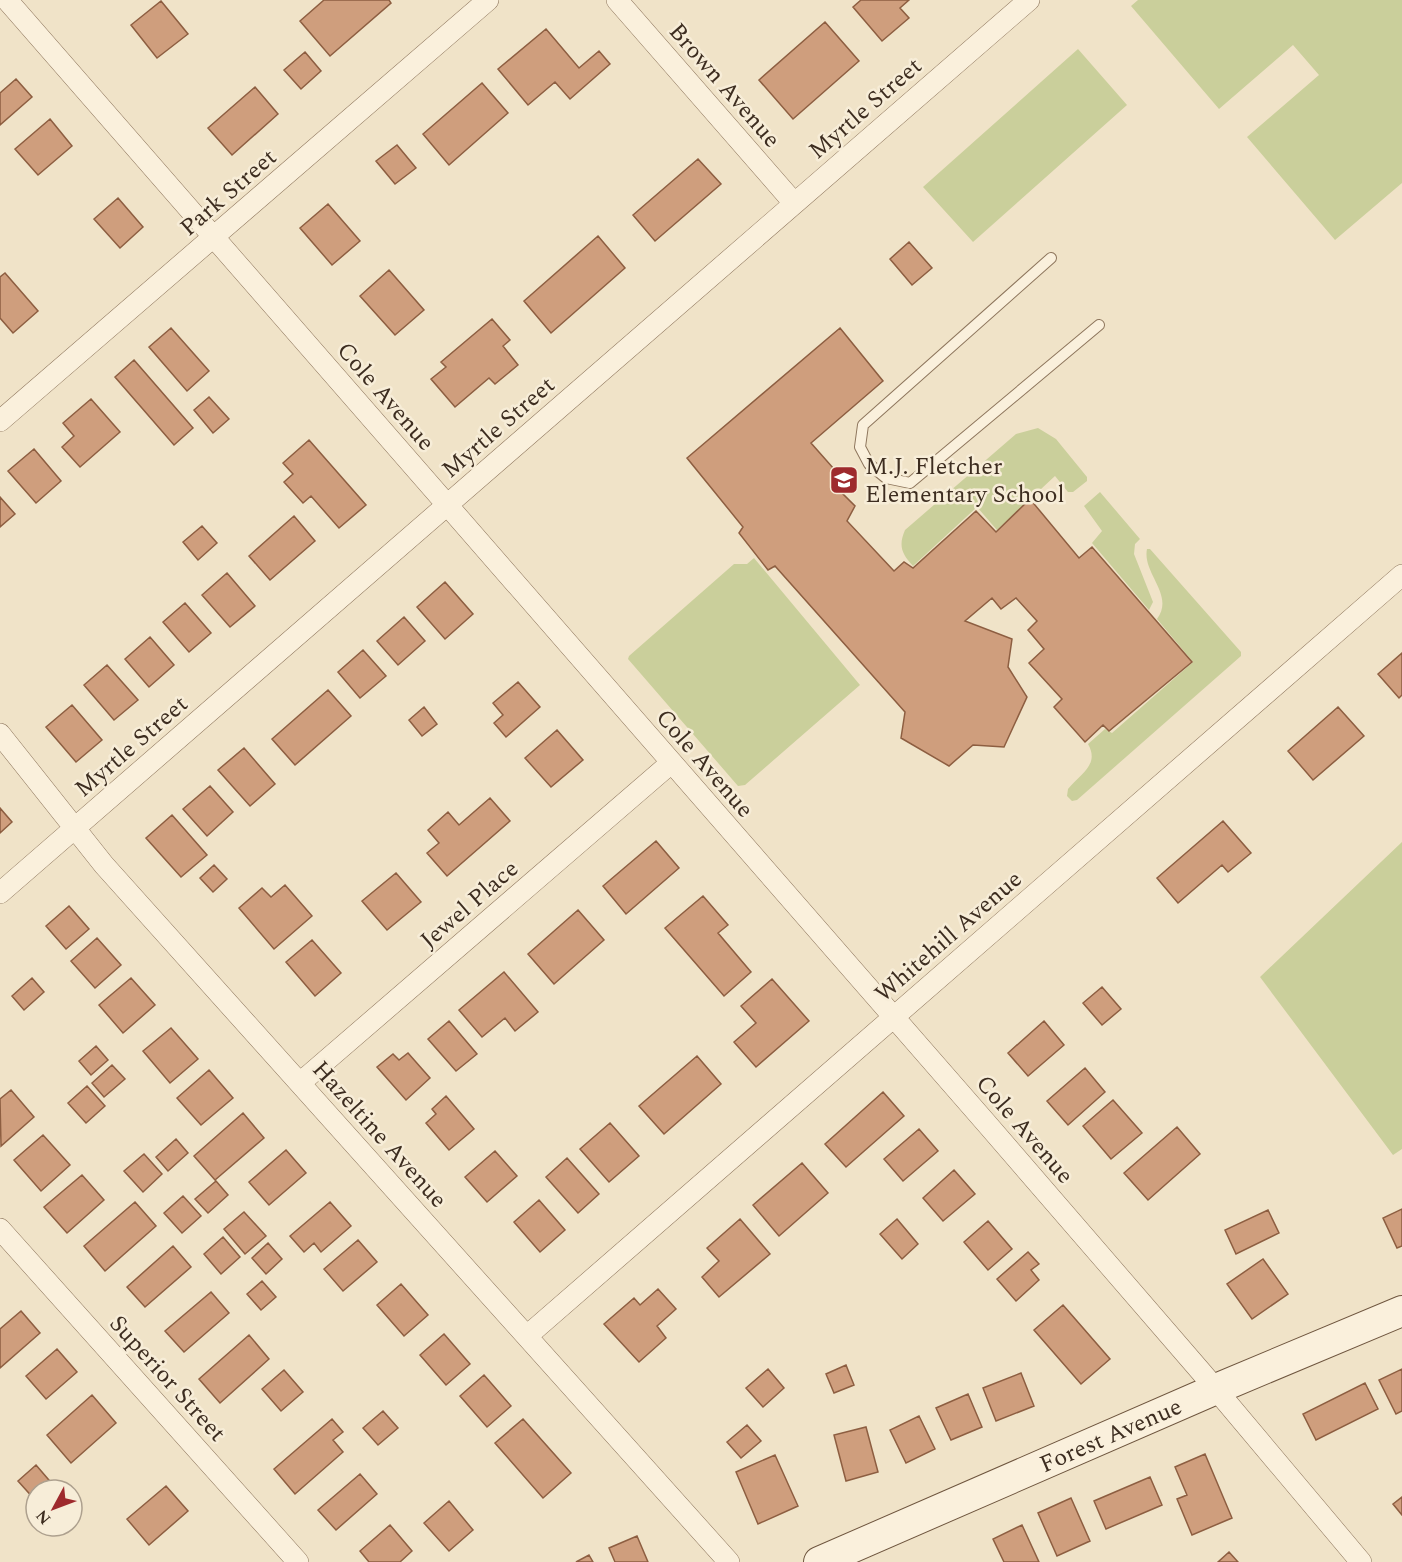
<svg xmlns="http://www.w3.org/2000/svg" width="1402" height="1562" viewBox="0 0 1402 1562" font-family="Spectral,serif">
<style>
.green{fill:#cacf9b}
.building{fill:#cf9e7d;stroke:#8d5e41;stroke-width:1.5}
.lines{fill:none;stroke-linecap:round;stroke-linejoin:round}
.service-casing{stroke:#8d755c;stroke-width:12}
.minor-casing{stroke:#8d755c;stroke-width:22}
.secondary-casing{stroke:#6f563f;stroke-width:32}
.service{stroke:#faf0dc;stroke-width:10}
.minor{stroke:#faf0dc;stroke-width:21}
.secondary{stroke:#faf0dc;stroke-width:30}
.labels{text-anchor:middle;stroke-width:5;stroke-linejoin:round;paint-order:stroke}
.street-label{font-size:24px;fill:#3d2d20;stroke:#f7edd8}
.poi-label{font-size:24px;fill:#3d2d20;stroke:#f7edd8;text-anchor:start}
</style>
<rect width="100%" height="100%" fill="#f0e3c8"/>
<path class="green" d="M1138 0H1402V183L1335 240 1247 137 1319 75 1293 45 1219 109 1131 6Z
M1078 49 1127 105 973 242 923 187Z
M1038 428 1056 439 1087 477V481L1073 492H1068L1055 476 997 530 977 507 913 566C902 554 898 546 905 530L1016 434Z
M1100 492 1140 539 1135 544 1134 554 1153 602 1149 610 1092 543 1102 531 1084 506Z
M1147 549H1150L1241 652V656L1077 800 1072 801 1067 796 1068 789C1080 774 1100 765 1088 744L1105 729 1112 733 1193 662 1157 619C1175 595 1142 573 1147 549Z
M754 558 860 685 745 785 738 786 628 659 629 656 734 564H747Z
M1402 842V1149L1393 1155 1260 977Z"/>
<path class="building" d="M324 0H389L391 3 330 56 300 21Z
M861 0H909L900 8 909 18 882 41 853 7Z
M161 1 188 34 157 58 131 25Z
M825 22 859 61 793 119 759 80Z
M546 29 579 68 599 51 610 64 570 99 555 82 528 105 498 69Z
M305 52 321 71 301 89 284 70Z
M16 79 32 97 0 125V93Z
M482 83 508 113 449 165 423 134Z
M255 87 278 114 232 155 208 128Z
M50 119 72 146 38 175 15 149Z
M397 145 416 168 395 184 376 161Z
M698 159 721 184 655 241 633 215Z
M118 198 143 227 120 248 94 219Z
M328 204 360 241 332 265 300 228Z
M598 236 625 268 551 333 524 301Z
M909 242 932 268 912 285 890 259Z
M389 270 424 310 395 335 360 296Z
M5 273 38 311 13 333 0 318V277Z
M492 319 510 340 503 346 518 365 495 384 489 378 455 407 431 379 446 367 441 362Z
M171 328 209 371 187 391 149 347Z
M840 328 883 381 811 443 842 478 837 488 855 506 847 521 894 571 904 562 913 568 976 511 996 532 1030 499 1079 558 1092 547 1192 662 1109 731 1103 725 1085 742 1054 707 1062 699 1029 663 1044 649 1028 630 1037 621 1016 598 1001 609 992 598 965 621 1012 639 1008 667 1027 697 1004 747 973 745 949 766 901 738 905 712 775 566 768 570 739 533 743 527 687 458Z
M134 360 193 428 174 445 115 377Z
M209 397 229 419 213 433 194 410Z
M91 399 120 432 80 467 62 447 74 436 63 423Z
M309 440 366 505 339 528 311 496 303 503 284 482 293 474 283 463Z
M34 449 61 481 36 503 8 471Z
M0 497 15 514 0 527Z
M294 516 315 541 270 580 249 556Z
M202 526 217 543 198 560 183 542Z
M227 573 255 606 230 627 202 595Z
M445 582 473 614 445 639 417 607Z
M185 603 211 633 189 652 163 622Z
M404 617 425 641 398 665 377 641Z
M150 637 174 665 149 687 125 659Z
M363 650 386 676 360 698 338 672Z
M1402 653V695L1399 698 1378 674Z
M107 665 138 700 114 720 84 685Z
M518 682 540 707 506 737 494 723 503 715 493 703Z
M328 690 351 716 295 765 272 739Z
M72 705 102 740 76 762 46 727Z
M424 707 437 724 422 736 409 720Z
M1338 707 1364 736 1313 780 1288 751Z
M557 730 583 760 551 787 525 758Z
M244 748 275 784 250 806 218 770Z
M210 786 233 812 207 836 183 809Z
M490 798 510 821 447 876 427 853 439 843 428 830 448 812 459 825Z
M0 808 12 822 0 833Z
M172 815 207 855 181 877 146 838Z
M1223 821 1251 853 1228 872 1222 865 1178 903 1157 878Z
M656 841 679 868 626 914 603 886Z
M214 865 227 879 213 892 200 878Z
M396 873 421 902 387 930 362 901Z
M285 885 312 916 274 949 239 908 262 888 271 897Z
M703 896 728 925 718 933 751 972 724 996 665 928Z
M69 906 89 929 66 949 46 926Z
M578 910 604 940 554 984 528 954Z
M97 938 121 965 95 988 71 961Z
M312 940 341 973 315 996 286 962Z
M504 972 538 1012 515 1031 505 1018 482 1037 459 1010Z
M32 978 44 992 24 1010 12 996Z
M131 978 155 1005 123 1033 99 1005Z
M772 979 809 1021 756 1067 734 1042 756 1023 741 1006Z
M1102 987 1121 1009 1102 1025 1083 1003Z
M449 1021 477 1054 456 1071 428 1039Z
M1044 1021 1064 1045 1028 1076 1008 1053Z
M171 1028 198 1059 170 1083 143 1051Z
M96 1046 108 1060 91 1075 79 1061Z
M408 1053 430 1078 406 1100 377 1067 393 1054 399 1060Z
M697 1056 721 1084 664 1134 639 1106Z
M112 1065 125 1079 104 1097 92 1083Z
M1085 1068 1105 1092 1068 1125 1047 1101Z
M209 1070 233 1098 201 1125 177 1098Z
M87 1086 105 1106 86 1123 68 1103Z
M11 1090 34 1117 1 1146 0 1099Z
M883 1092 904 1116 846 1167 825 1144Z
M446 1096 474 1129 449 1150 426 1123 436 1114 432 1109Z
M1113 1100 1142 1133 1111 1159 1083 1126Z
M243 1113 264 1138 215 1180 194 1156Z
M610 1123 639 1156 609 1182 580 1149Z
M1177 1127 1200 1154 1148 1200 1124 1173Z
M919 1129 938 1151 903 1181 884 1159Z
M43 1135 70 1165 41 1191 14 1160Z
M176 1139 188 1153 168 1171 156 1157Z
M286 1150 306 1173 269 1205 249 1182Z
M495 1151 517 1176 487 1202 465 1177Z
M144 1154 162 1174 143 1192 124 1171Z
M567 1158 599 1194 578 1213 546 1177Z
M802 1163 828 1193 779 1236 753 1205Z
M954 1170 975 1194 943 1221 923 1198Z
M82 1175 104 1200 67 1233 44 1207Z
M216 1181 228 1195 208 1213 195 1199Z
M183 1196 201 1216 182 1233 164 1213Z
M539 1200 565 1230 540 1252 514 1222Z
M135 1202 156 1226 105 1271 84 1246Z
M330 1202 351 1226 321 1252 314 1243 304 1252 290 1236Z
M1402 1209V1246L1397 1248 1383 1218Z
M1268 1210 1279 1233 1236 1254 1225 1230Z
M244 1212 266 1236 245 1254 224 1229Z
M740 1219 770 1254 719 1297 702 1277 719 1261 707 1248Z
M897 1219 918 1244 902 1259 880 1234Z
M988 1221 1012 1249 988 1270 964 1242Z
M223 1237 240 1257 221 1274 204 1254Z
M358 1240 377 1262 343 1291 324 1269Z
M268 1243 282 1259 266 1274 252 1258Z
M173 1246 191 1267 145 1307 127 1287Z
M1028 1252 1039 1264 1031 1270 1039 1280 1016 1301 997 1279Z
M1263 1259 1288 1294 1252 1319 1227 1284Z
M262 1281 276 1297 261 1310 247 1294Z
M401 1284 428 1315 404 1336 377 1305Z
M658 1289 676 1309 657 1326 666 1338 639 1362 604 1324 634 1298 640 1305Z
M211 1292 229 1313 184 1352 165 1331Z
M1063 1305 1110 1359 1081 1384 1034 1330Z
M21 1311 40 1333 0 1368V1329Z
M444 1334 470 1364 446 1385 420 1355Z
M249 1335 269 1359 220 1403 199 1379Z
M57 1349 77 1372 46 1399 26 1376Z
M846 1365 854 1385 834 1393 826 1374Z
M768 1369 784 1388 763 1407 746 1388Z
M1402 1369V1411L1396 1414 1379 1380Z
M284 1370 303 1392 281 1411 262 1389Z
M1021 1373 1034 1406 996 1421 983 1388Z
M484 1375 511 1406 487 1427 460 1396Z
M1365 1383 1378 1409 1316 1440 1303 1414Z
M968 1394 982 1427 951 1440 936 1408Z
M92 1395 116 1423 71 1463 47 1435Z
M383 1411 398 1428 378 1445 363 1428Z
M919 1416 935 1449 906 1463 890 1430Z
M332 1419 343 1432 333 1440 343 1452 295 1494 274 1469Z
M523 1419 571 1473 543 1498 495 1443Z
M747 1425 761 1441 741 1458 727 1442Z
M866 1427 878 1472 846 1481 834 1435Z
M1205 1454 1232 1518 1192 1535 1177 1499 1187 1495 1175 1467Z
M775 1455 798 1506 758 1524 736 1472Z
M36 1465 54 1486 49 1490H36V1501L18 1481Z
M360 1474 377 1494 336 1530 318 1510Z
M1150 1477 1162 1505 1106 1529 1094 1501Z
M166 1486 188 1511 149 1545 127 1519Z
M1402 1497V1515L1393 1504Z
M1071 1498 1090 1541 1057 1556 1038 1513Z
M449 1501 473 1530 449 1551 424 1523Z
M390 1525 412 1551 400 1562H369L360 1551Z
M1022 1525 1039 1562H1004L993 1539Z
M637 1536 648 1562H615L609 1548Z
M1229 1552 1238 1562H1218Z
M589 1555 593 1562H576Z"/>
<g class="lines">
<g class="service-casing">
<path id="service" d="M1051 258 863 425 860 447 869 464 886 478 910 483 1099 325"/>
</g>
<g class="minor-casing">
<path id="minor" d="M7 0 987 1124 1203 1374 1361 1562
M617 0 794 203
M0 421 488 0
M0 734 104 865 729 1562
M0 893 1029 0
M300 1083 671 763
M0 1229 298 1562
M527 1336 1402 575"/>
</g>
<g class="secondary-casing">
<g id="secondary">
<path id="s1" d="M819 1562 1216 1389 1402 1311"/>
</g>
</g>
<use href="#service" class="service"/>
<use href="#minor" class="minor"/>
<use href="#secondary" class="secondary"/>
</g>
<defs>
<g id="school-square" transform="scale(1.5)"><rect x="-9" y="-9" width="18" height="18" rx="4" fill="#9e2a2d" stroke="#f7edd8"/><path d="M0-5L7-2L0 1L-7-2ZM-4 1L0 2.5L4 1V4Q0 6-4 4Z" fill="#fff"/></g>
</defs>
<g fill-rule="evenodd">
<use href="#school-square" x="844" y="480"/>
</g>
<g class="labels">
<g class="street-label">
<text transform="translate(725 85) rotate(49)" y="8">Brown Avenue</text>
<text transform="translate(865 108) rotate(-41)" y="8">Myrtle Street</text>
<text transform="translate(228 192) rotate(-41)" y="8">Park Street</text>
<text transform="translate(386 396) rotate(49)" y="8">Cole Avenue</text>
<text transform="translate(498 427) rotate(-41)" y="8">Myrtle Street</text>
<text transform="translate(131 746) rotate(-41)" y="8">Myrtle Street</text>
<text transform="translate(705 763) rotate(49)" y="8">Cole Avenue</text>
<text transform="translate(469 904) rotate(-41)" y="8">Jewel Place</text>
<text transform="translate(948 936) rotate(-41)" y="8">Whitehill Avenue</text>
<text transform="translate(1025 1129) rotate(49)" y="8">Cole Avenue</text>
<text transform="translate(380 1134) rotate(48)" y="8">Hazeltine Avenue</text>
<text transform="translate(168 1378) rotate(48)" y="8">Superior Street</text>
<text dy="8" stroke="none"><textPath href="#s1" startOffset="318">Forest Avenue</textPath></text>
</g>
<g class="poi-label">
<text x="865" y="474">M.J. Fletcher<tspan x="865" dy="28">Elementary School</tspan></text>
</g>
</g>
<g transform="translate(54 1508) rotate(229)"><circle r="28" fill="#f7edd8" stroke="#ada08e" stroke-width="1.5"/>
<path d="M0-4.5L10 22L0 15L-10 22Z" fill="#9e2a2d"/>
<text y="-9" font-size="16" font-weight="bold" text-anchor="middle" fill="#3d2d20">N</text>
</g>
</svg>
